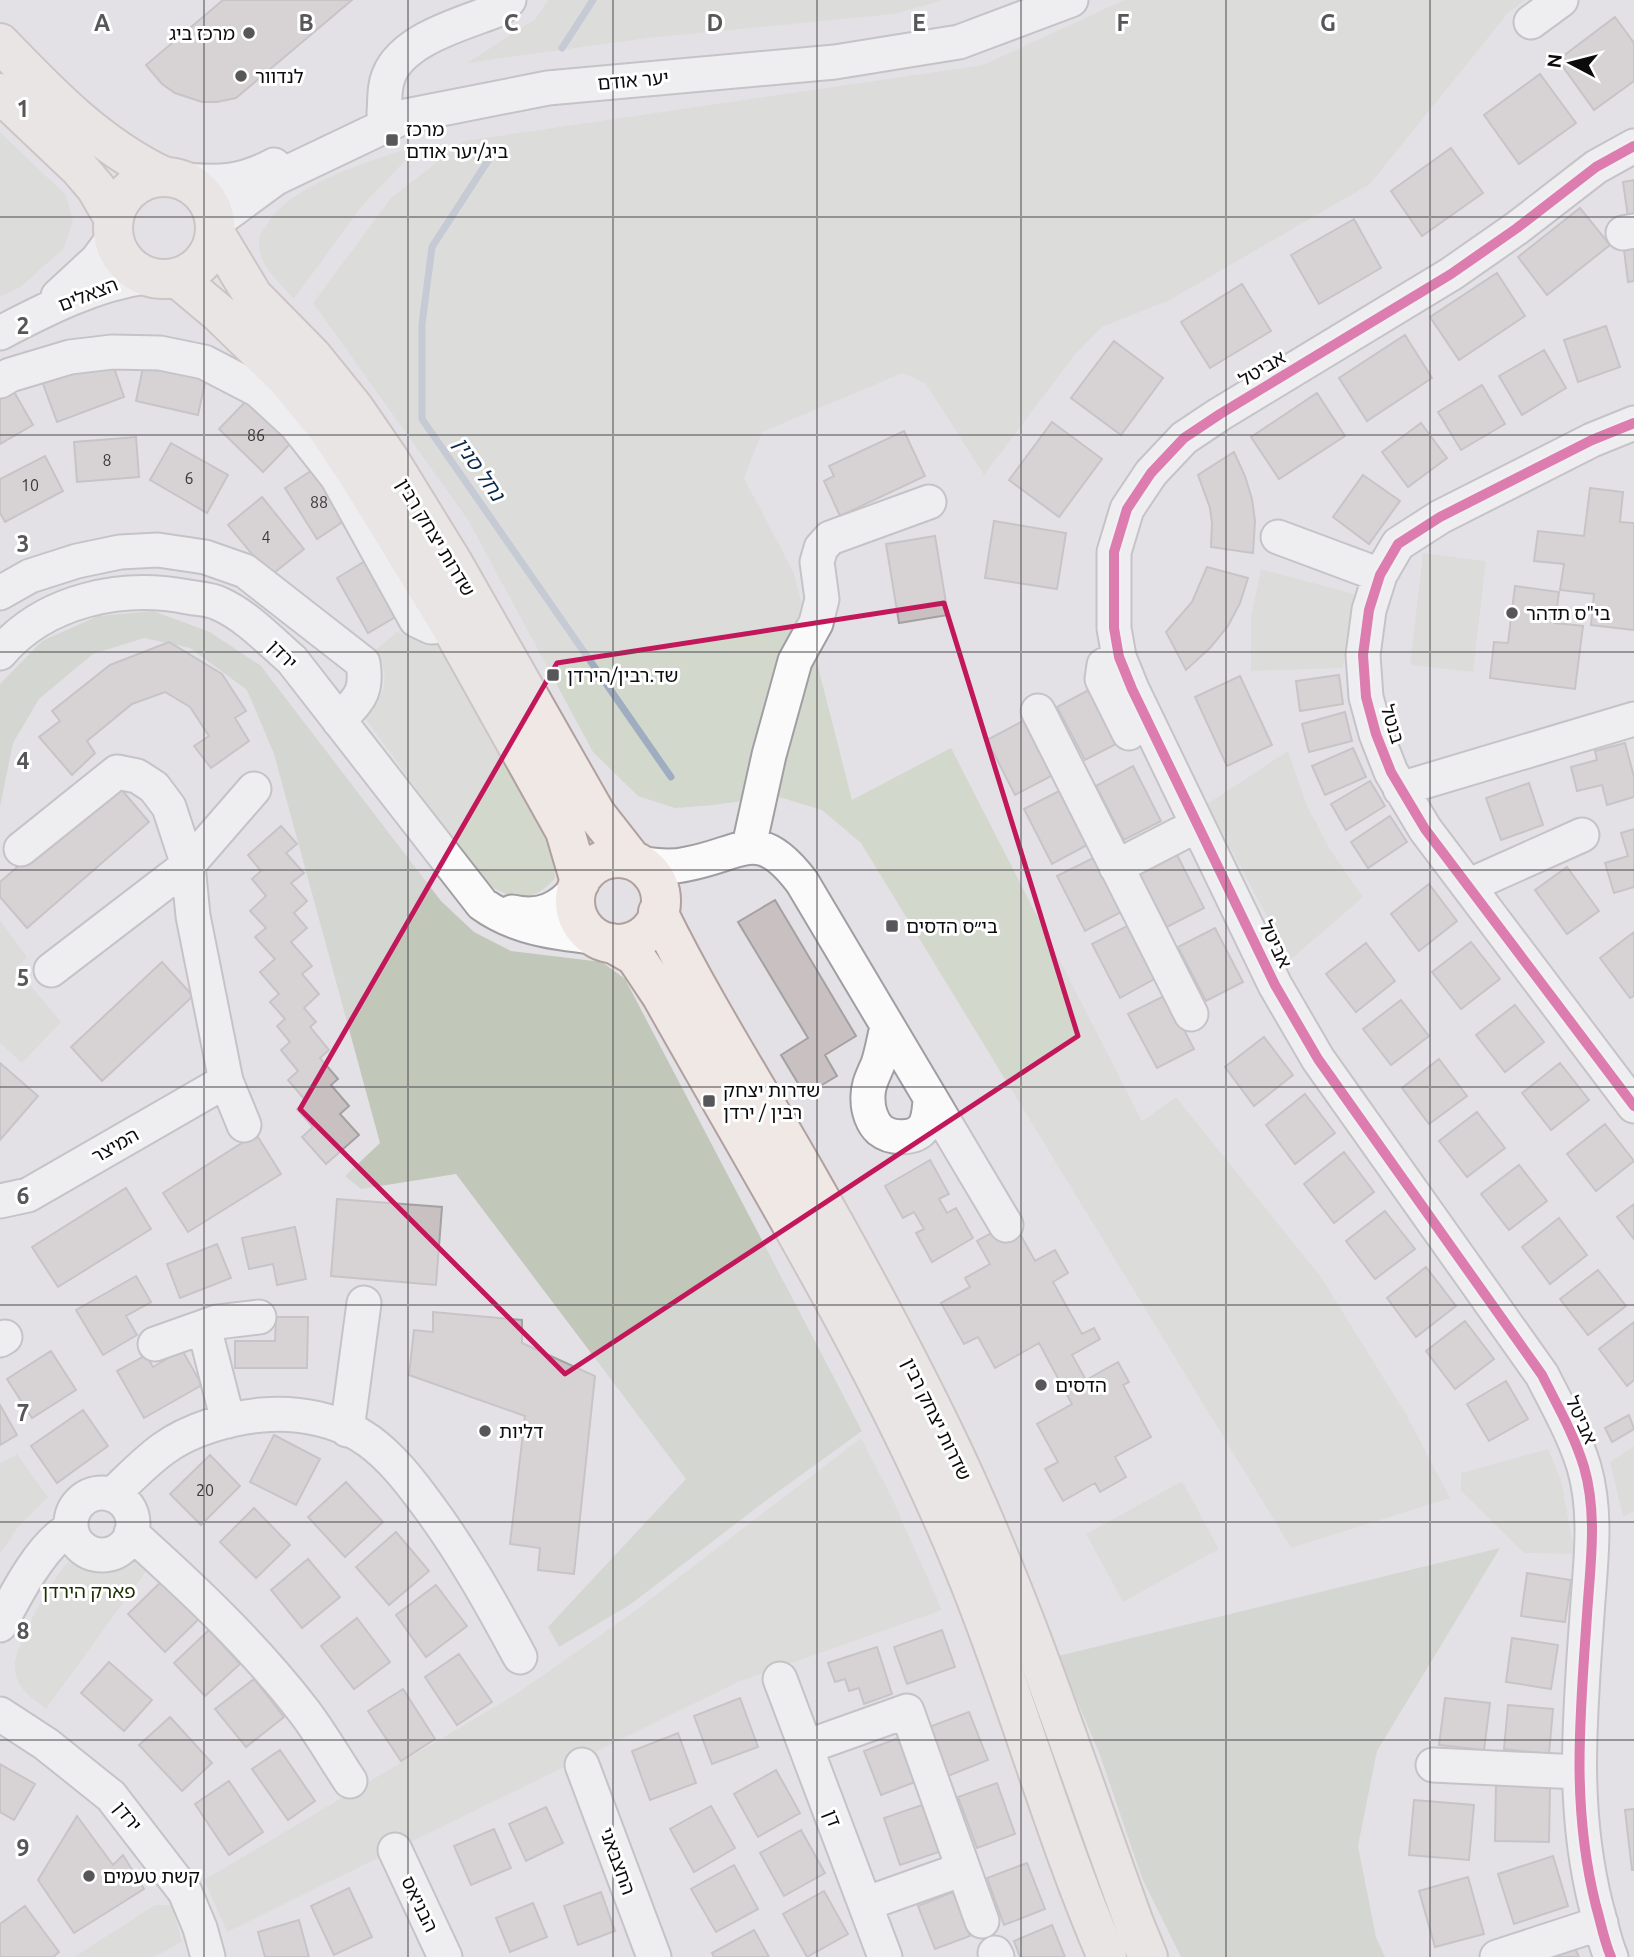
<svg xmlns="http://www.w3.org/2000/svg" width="1634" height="1957" viewBox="0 0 1634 1957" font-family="Ubuntu,'Noto Sans Hebrew',sans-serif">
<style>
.green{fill:#d2d8cc}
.forest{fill:#c1c8ba}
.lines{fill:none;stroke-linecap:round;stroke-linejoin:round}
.stream{stroke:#9fadc0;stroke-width:7}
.building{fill:#c8c0c1;stroke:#a4a1a3;stroke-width:2}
.minor-casing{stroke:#a09ea2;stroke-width:37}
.major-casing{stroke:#b0a19e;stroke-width:42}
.minor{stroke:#fbfafb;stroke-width:33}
.major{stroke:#f0e8e5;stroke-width:38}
.cycleway-casing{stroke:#fff;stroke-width:15}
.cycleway{stroke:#d6006c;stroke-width:10}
.marked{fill:none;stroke:#c2185b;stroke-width:5;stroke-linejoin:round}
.grid{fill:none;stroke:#575659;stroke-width:2;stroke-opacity:0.55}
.poi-dot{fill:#575659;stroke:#fff;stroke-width:2.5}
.labels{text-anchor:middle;stroke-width:6;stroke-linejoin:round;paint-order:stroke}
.number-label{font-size:16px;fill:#3b383a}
.poi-label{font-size:19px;fill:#0c0b0d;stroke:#fff;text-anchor:start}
.street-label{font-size:19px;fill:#0c0b0d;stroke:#fff}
.park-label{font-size:19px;fill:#1d3001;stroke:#fff}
.water-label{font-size:21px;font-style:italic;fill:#082b4d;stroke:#fff}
.grid-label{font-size:23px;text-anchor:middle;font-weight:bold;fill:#575659;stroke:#fff;stroke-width:6;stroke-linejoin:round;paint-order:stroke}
</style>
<rect width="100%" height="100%" fill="#e3e1e5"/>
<path class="green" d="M548 0H943L895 14 648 38 467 63 535 19Z
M1124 0H1526L1509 12 1370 184 1170 300 1102 327 1073 357 984 475 926 384 903 373 762 432 744 478 794 573 852 800 951 748 1142 1121 1176 1097 1321 1277 1406 1414 1450 1498 1291 1548 861 843 822 810 776 796 714 805 675 808 638 796 593 752 468 520 313 303 391 198 464 141 983 65Z
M0 132 66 195 73 221 64 248 21 287 0 297Z
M421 144 362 206 294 299C279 282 257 265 259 240 259 236 263 230 266 226 289 183 377 159 421 144Z
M1423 553 1486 561 1473 672 1410 665Z
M1261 569 1354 594 1347 632 1343 668 1251 671V617Z
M397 632 425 644 442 645 552 846 555 878C533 904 513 901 485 883L364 717C385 694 392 680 375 650Z
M1288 751 1307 806 1331 851 1363 897 1290 960 1207 804Z
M0 920 27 957 16 968 61 1022 22 1063 0 1043Z
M861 1438 892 1498 942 1610 738 1682 227 1932 204 1880 516 1694 632 1613Z
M1634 1446V1511L1623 1517 1610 1462Z
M1548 1449 1561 1480 1575 1554 1524 1553 1461 1491V1473Z
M17 1454 48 1497 18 1527 0 1554V1463Z
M1182 1481 1219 1549 1123 1602 1086 1534Z
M86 1550C109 1551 130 1553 152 1563L46 1709C31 1697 16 1689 15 1668 13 1647 55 1572 72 1558 75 1555 81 1553 86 1550Z
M155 1905H172L182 1942 154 1957H74Z"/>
<path class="forest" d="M153 611 210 632 261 666 441 901 474 932 511 951 602 962 625 979 862 1431 768 1499 631 1604 559 1647 548 1627 686 1479 456 1174 361 1189 345 1176 380 1143 274 754 247 690 190 648 144 638 93 654 39 699 13 743 0 807V684L42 641 98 616Z
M1500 1548 1377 1751 1358 1846 1376 1937 1385 1957H1181L1142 1878 1100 1755 1058 1656Z"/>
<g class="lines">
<path class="stream" d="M562 48 593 0
M495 150 432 247 422 324V419L671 777"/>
</g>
<path class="building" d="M223 0H352L236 98 217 102H202L175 93 162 84 146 65Z
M1615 17 1634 43V81L1594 110 1558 60Z
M1540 74 1576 123 1519 164 1484 115Z
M1451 148 1483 193 1422 236 1391 191Z
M1634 180V223L1629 224 1623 182Z
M1580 208 1610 245 1547 295 1518 257Z
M1354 219 1381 268 1319 304 1291 255Z
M1634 241V281L1628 282 1623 242Z
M1497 273 1525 316 1459 360 1430 317Z
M1242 284 1271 331 1210 368 1181 322Z
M1606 326 1620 367 1578 382 1564 340Z
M1405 335 1432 378 1367 421 1339 378Z
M1114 341 1163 378 1121 435 1071 398Z
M1544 350 1566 388 1522 415 1499 376Z
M110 356 124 397 57 422 42 381Z
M145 358 207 373 198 415 136 401Z
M1482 385 1505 424 1461 450 1438 412Z
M13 390 33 425 0 444V398Z
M1317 393 1345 436 1279 479 1251 437Z
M249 398 293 441 263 472 219 429Z
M1052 422 1102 459 1059 517 1009 480Z
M1421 423 1447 458 1408 487 1382 452Z
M904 431 925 476 840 516 824 481 834 476 829 466Z
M136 437 139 477 77 482 74 442Z
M171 443 228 475 207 513 150 480Z
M1234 452 1245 476 1252 499 1255 521 1253 553 1211 547 1212 523 1210 508 1198 475Z
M45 456 63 491 5 522 0 513V479Z
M320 465 353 515 317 539 285 488Z
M1363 475 1400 501 1369 544 1333 517Z
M1590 488 1623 492 1620 522 1634 523V630L1591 625 1594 594 1560 590 1564 564 1534 561 1538 531 1584 536Z
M262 497 304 549 270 576 228 525Z
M994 521 1066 533 1057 589 985 578Z
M935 536 948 615 899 623 886 544Z
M372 557 404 612 368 633 337 578Z
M1207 567 1248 578 1240 603 1228 626 1210 648 1186 670 1166 632 1192 602Z
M1515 586 1559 592 1555 623 1583 626 1575 689 1490 678 1494 642 1508 643Z
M169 642 222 674 246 711 235 718 249 741 211 768 194 746 209 736 190 707 165 692 132 704 87 741 95 753 72 775 39 737 60 721 52 711 110 665Z
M1339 675 1343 704 1300 711 1296 681Z
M1240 676 1272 745 1227 766 1195 697Z
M1094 687 1122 741 1085 760 1057 707Z
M1345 712 1352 741 1309 752 1302 724Z
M1025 720 1053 775 1015 795 987 740Z
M1625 743 1634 777V797L1607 805 1602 785 1577 791 1571 767 1597 760 1595 751Z
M1353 748 1366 777 1325 795 1312 766Z
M1133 766 1161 821 1124 840 1096 786Z
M1370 781 1385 806 1346 830 1331 804Z
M115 782 149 822 27 928 0 897V882Z
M1529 783 1543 825 1501 840 1486 798Z
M1061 790 1089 844 1052 864 1024 809Z
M1390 816 1407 842 1368 868 1351 842Z
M281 826 297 844 286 853 304 873 291 883 307 901 294 913 307 928 291 942 312 966 302 974 319 994 304 1008 316 1022 310 1027 329 1050 320 1058 338 1079 331 1085 349 1106 340 1114 359 1135 326 1164 302 1137 313 1127 297 1109 306 1101 288 1080 298 1071 281 1050 290 1042 277 1026 285 1019 270 1002 279 994 260 972 275 959 255 937 266 928 250 911 266 896 252 879 261 871 248 855Z
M1634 829V887L1614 893 1605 863 1628 856 1621 833Z
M1176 853 1204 908 1167 927 1138 873Z
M1095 857 1123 911 1085 931 1057 876Z
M1567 867 1599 911 1567 934 1535 890Z
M1429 884 1457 921 1419 951 1391 914Z
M775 900 856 1036 825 1055 837 1076 805 1095 781 1055 808 1038 738 922Z
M1129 925 1156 978 1120 998 1092 944Z
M1215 928 1243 982 1206 1001 1178 947Z
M1634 932V996L1630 998 1600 958Z
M1471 942 1500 979 1461 1009 1432 972Z
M1366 943 1395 981 1356 1012 1326 974Z
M162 962 193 996 102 1081 71 1047Z
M1166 995 1194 1049 1157 1068 1128 1014Z
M1401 1000 1429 1036 1391 1065 1363 1029Z
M1515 1005 1544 1042 1505 1072 1476 1035Z
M1264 1037 1293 1075 1254 1106 1225 1067Z
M1439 1059 1467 1096 1429 1124 1402 1088Z
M0 1063 38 1096 0 1140Z
M1560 1063 1589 1100 1551 1130 1522 1093Z
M1305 1094 1335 1133 1295 1164 1266 1125Z
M1477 1112 1505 1148 1467 1177 1439 1141Z
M1605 1124 1634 1161 1596 1191 1567 1154Z
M256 1134 281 1174 188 1232 163 1193Z
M1344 1152 1374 1192 1334 1223 1304 1184Z
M930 1160 949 1194 939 1199 947 1213 956 1208 973 1238 932 1262 916 1233 924 1229 914 1212 903 1218 885 1186Z
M1519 1165 1547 1201 1509 1230 1481 1194Z
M126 1188 151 1229 58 1287 32 1247Z
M337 1199 442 1207 436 1285 331 1276Z
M1634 1204V1239L1617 1217Z
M1385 1211 1415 1249 1375 1279 1346 1241Z
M1559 1218 1587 1255 1550 1284 1522 1247Z
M1013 1221 1035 1261 1055 1250 1068 1273 1053 1282 1082 1334 1094 1328 1100 1339 1072 1355 1086 1380 1118 1362 1129 1382 1123 1385 1151 1437 1115 1457 1126 1477 1100 1492 1095 1483 1063 1501 1045 1469 1058 1462 1037 1424 1072 1404 1039 1343 995 1368 978 1337 964 1344 941 1303 970 1287 965 1278 990 1264 977 1241Z
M295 1227 306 1279 277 1285 273 1264 249 1269 242 1238Z
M217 1244 231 1278 180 1298 167 1264Z
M1426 1267 1456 1306 1416 1337 1387 1298Z
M1598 1270 1626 1306 1588 1335 1560 1299Z
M136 1276 151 1302 126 1316 137 1335 103 1355 76 1310Z
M433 1312 522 1320V1343L595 1376 574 1574 538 1570 540 1548 510 1544 525 1416 409 1375 414 1330 433 1332Z
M276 1317H308L307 1368H235V1341H275Z
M1465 1321 1494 1359 1455 1389 1426 1351Z
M1634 1322V1380L1627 1386 1599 1349Z
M182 1350 202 1385 144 1418 117 1371 146 1355 153 1367Z
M51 1351 76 1390 32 1418 7 1379Z
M1506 1381 1528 1419 1489 1441 1467 1404Z
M0 1405 17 1435 0 1445Z
M83 1410 108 1446 57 1483 31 1446Z
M1629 1415 1634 1429 1612 1442 1605 1428Z
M274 1435 320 1459 296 1505 250 1482Z
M210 1455 240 1486 201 1525 170 1494Z
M346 1482 383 1522 345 1557 308 1517Z
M254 1508 290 1545 256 1578 220 1542Z
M396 1532 429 1571 389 1605 356 1567Z
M308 1559 340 1597 302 1628 271 1590Z
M1527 1573 1571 1580 1565 1622 1521 1616Z
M165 1578 202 1616 165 1652 128 1614Z
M436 1585 467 1626 426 1657 396 1615Z
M357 1618 390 1662 354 1689 321 1646Z
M209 1630 240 1664 205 1696 174 1663Z
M942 1630 955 1667 907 1684 894 1647Z
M1512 1638 1558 1645 1551 1689 1506 1682Z
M877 1647 892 1694 864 1704 859 1688 849 1691 845 1679 835 1682 828 1663Z
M459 1654 492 1702 457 1725 425 1677Z
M109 1662 152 1700 124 1731 81 1693Z
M254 1679 284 1717 246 1747 215 1709Z
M403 1689 435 1739 401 1761 368 1711Z
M740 1698 758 1747 712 1764 694 1716Z
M1445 1698 1490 1703 1484 1750 1439 1745Z
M1508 1705 1553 1709 1549 1754 1504 1749Z
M969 1712 988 1760 948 1776 929 1727Z
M170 1717 212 1763 182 1791 139 1745Z
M678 1733 696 1783 650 1800 632 1751Z
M901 1737 918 1781 881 1795 864 1751Z
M280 1750 315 1801 288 1820 252 1769Z
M0 1764 35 1784 14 1820 0 1812Z
M776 1770 800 1813 758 1837 734 1794Z
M229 1781 263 1832 229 1855 195 1804Z
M997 1783 1015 1834 977 1848 958 1797Z
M1496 1784 1550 1785 1549 1842 1495 1841Z
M1414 1800 1474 1805 1469 1860 1409 1855Z
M922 1805 939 1852 900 1865 884 1818Z
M711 1806 735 1848 694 1872 670 1829Z
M546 1807 563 1843 526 1861 509 1824Z
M1634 1809V1870H1632L1625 1810Z
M77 1816 113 1865 123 1855 144 1889 74 1933 38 1880Z
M494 1829 511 1868 471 1885 454 1846Z
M801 1830 825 1873 784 1896 760 1853Z
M1553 1856 1568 1906 1514 1924 1498 1874Z
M1027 1863 1045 1909 1004 1925 987 1878Z
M734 1865 758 1909 716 1932 691 1889Z
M1468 1877 1484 1934 1435 1947 1419 1891Z
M349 1888 372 1937 334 1955 311 1906Z
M824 1891 848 1934 807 1957 783 1914Z
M601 1892 615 1931 578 1945 564 1906Z
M953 1892 970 1936 935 1949 918 1906Z
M533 1903 547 1937 510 1952 496 1918Z
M25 1906 59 1952 53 1957H0V1924Z
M299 1920 309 1957H265L258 1932Z
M1052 1925 1065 1957H1020L1014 1941Z
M754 1930 769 1957H714L712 1953Z
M1574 1946 1579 1957H1551Z"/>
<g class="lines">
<g class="minor-casing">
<path id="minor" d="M1531 22 1561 0
M384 113C385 101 384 86 389 75 404 38 465 23 500 9L509 0
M185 180C220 183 242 182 274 165
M216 222 276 178 406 116 548 88 835 62 959 42 1071 0
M1623 233 1634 231
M58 296 97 260 114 237
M0 333C46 309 95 284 146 277
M0 381 10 375 70 357 112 352 160 353 204 362 258 390 296 425 337 477 416 620 431 627 450 625
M1634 423 1592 440 1440 517 1398 544 1380 575 1369 610 1363 655 1366 697 1376 734 1391 772 1425 829 1634 1106
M1278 537 1380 575
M0 593 30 576 77 561 120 552 158 550 205 557 245 571 363 663C368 694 358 699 339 721
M0 653C45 600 122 584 188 597 198 599 211 599 220 604 247 616 270 641 292 660L482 904C515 928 555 933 594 937
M1119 657 1104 665 1102 679 1129 733
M1038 711 1191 1014
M1400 789 1634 719
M749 846 769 755 795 661 816 623 822 599 817 562 821 548 830 538 929 502
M21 849 117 772 137 776 154 787 169 807 188 865 193 916 226 1081 244 1125
M639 863C655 866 671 868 687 864 743 854 758 824 802 882L1006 1225
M1116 867 1180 834
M1468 886 1582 835
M512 912C540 918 559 910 577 888
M51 970 188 865 254 789
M887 1027C884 1039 882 1052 878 1064 873 1076 867 1086 868 1100 868 1110 872 1123 880 1130 891 1139 915 1140 924 1127 929 1119 929 1110 930 1101
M0 1201 28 1195 226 1081
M204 1327 228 1421
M0 1340 5 1337
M155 1344 217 1322 259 1317
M347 1430 364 1303
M71 1524a31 31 0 1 1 62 0a31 31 0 1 1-62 0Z
M112 1495C128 1480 145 1462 163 1449 190 1429 230 1418 262 1415 298 1412 339 1419 369 1441 392 1458 409 1480 426 1503 462 1551 491 1603 520 1657
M131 1533C192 1588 252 1644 303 1710 320 1732 334 1757 350 1781
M0 1625C14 1598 43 1541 71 1529
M780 1679 885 1957
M0 1714 46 1744 111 1796 185 1892 200 1928 208 1957
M806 1747 907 1711 982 1921
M582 1765 654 1957
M1433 1765 1579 1772
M395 1850 445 1957
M865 1904 963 1869
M995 1953 997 1957
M1497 1957 1601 1923
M1611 1957C1604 1941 1601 1923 1596 1906 1571 1807 1580 1716 1587 1615 1590 1566 1598 1515 1584 1467 1574 1434 1557 1405 1542 1375L1318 1059 1275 985 1132 689 1119 657 1114 628V552L1127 509 1151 473 1184 438 1220 414 1451 274 1517 228 1596 167 1634 146"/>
</g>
<g class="major-casing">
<path id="major" d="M0 43C49 94 98 145 163 176
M0 93 79 168 96 188 114 219
M113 228a51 51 0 1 1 102 0a51 51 0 1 1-102 0Z
M215 233 253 296 312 356 354 408 389 459 453 563 596 814 632 860
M177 278 220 314 286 378 327 428 360 478 450 625 565 831 580 882
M575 901a43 43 0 1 1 86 0a43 43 0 1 1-86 0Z
M658 912C702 1002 756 1086 805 1172 854 1258 902 1346 945 1435 1021 1592 1074 1759 1134 1923L1148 1957
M612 943 635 956 661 995C766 1182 881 1367 963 1566 1016 1694 1052 1830 1107 1957"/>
</g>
<use href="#minor" class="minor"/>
<use href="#major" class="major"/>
<g class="cycleway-casing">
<path id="cycleway" d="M1634 423 1592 440 1440 517 1398 544 1380 575 1369 610 1363 655 1366 697 1376 734 1391 772 1425 829 1634 1106
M1611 1957C1604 1941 1601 1923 1596 1906 1571 1807 1580 1716 1587 1615 1590 1566 1598 1515 1584 1467 1574 1434 1557 1405 1542 1375L1318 1059 1275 985 1132 689 1119 657 1114 628V552L1127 509 1151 473 1184 438 1220 414 1451 274 1517 228 1596 167 1634 146"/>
</g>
<use href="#cycleway" class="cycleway"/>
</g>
<path d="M0 0H1634V1957H0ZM944 603 1078 1036 565 1374 300 1109 557 663Z" fill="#e3e1e5" fill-opacity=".55" fill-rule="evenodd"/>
<path class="marked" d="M944 603 1078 1036 565 1374 300 1109 557 663Z"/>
<path class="grid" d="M204 0V1957M408 0V1957M613 0V1957M817 0V1957M1021 0V1957M1226 0V1957M1430 0V1957M0 217H1634M0 435H1634M0 652H1634M0 870H1634M0 1087H1634M0 1305H1634M0 1522H1634M0 1740H1634"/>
<g class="poi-dot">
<circle cx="249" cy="33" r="7"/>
<circle cx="241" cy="76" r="7"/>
<rect x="385" y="133" width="14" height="14" rx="3.5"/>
<circle cx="1512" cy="613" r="7"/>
<rect x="546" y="668" width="14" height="14" rx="3.5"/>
<rect x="885" y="919" width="14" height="14" rx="3.5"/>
<rect x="702" y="1094" width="14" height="14" rx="3.5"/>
<circle cx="1041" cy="1385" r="7"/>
<circle cx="485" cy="1431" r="7"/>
<circle cx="89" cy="1876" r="7"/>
</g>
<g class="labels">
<g class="number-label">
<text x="256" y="441">86</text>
<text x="107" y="466">8</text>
<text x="189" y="484">6</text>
<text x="30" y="491">10</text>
<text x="319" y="508">88</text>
<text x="266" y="543">4</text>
<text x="205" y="1496">20</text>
</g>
<g class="poi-label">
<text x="235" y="40" text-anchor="end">מרכז ביג</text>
<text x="255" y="83">לנדוור</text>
<text x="406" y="136">מרכז<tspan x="406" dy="22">ביג/יער אודם</tspan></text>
<text x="1526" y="620">בי"ס תדהר</text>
<text x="567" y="682">שד.רבין/הירדן</text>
<text x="906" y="933">בי״ס הדסים</text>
<text x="723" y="1097">שדרות יצחק<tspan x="723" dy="22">רבין / ירדן</tspan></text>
<text x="1055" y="1392">הדסים</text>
<text x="499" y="1438">דליות</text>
<text x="103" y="1883">קשת טעמים</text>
</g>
<g class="street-label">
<text transform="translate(633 80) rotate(-5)" y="7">יער אודם</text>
<text transform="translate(88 294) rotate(-21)" y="7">הצאלים</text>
<text transform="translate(1262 368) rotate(-31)" y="7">אביטל</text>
<text transform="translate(436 537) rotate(59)" y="7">שדרות יצחק רבין</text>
<text transform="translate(283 654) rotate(45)" y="7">ירדן</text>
<text transform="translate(1393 724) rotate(73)" y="7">בנטל</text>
<text transform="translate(1276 944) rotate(65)" y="7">אביטל</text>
<text transform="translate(115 1145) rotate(-30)" y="7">המיצר</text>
<text transform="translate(937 1419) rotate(64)" y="7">שדרות יצחק רבין</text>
<text transform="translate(1582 1420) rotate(66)" y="7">אביטל</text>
<text transform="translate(128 1816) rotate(51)" y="7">ירדן</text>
<text transform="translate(833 1818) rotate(69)" y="7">דן</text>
<text transform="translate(618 1861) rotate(70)" y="7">החצבאני</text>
<text transform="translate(420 1904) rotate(64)" y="7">הבניאס</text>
</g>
<g class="park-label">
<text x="89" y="1598">פארק הירדן</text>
</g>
<g class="water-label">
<text transform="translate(479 469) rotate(55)" y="7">נחל סנין</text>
</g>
</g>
<g class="grid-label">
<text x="102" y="31">A</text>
<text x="306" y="31">B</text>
<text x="511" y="31">C</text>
<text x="715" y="31">D</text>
<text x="919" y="31">E</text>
<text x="1123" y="31">F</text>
<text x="1328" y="31">G</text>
<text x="23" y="117">1</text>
<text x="23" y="334">2</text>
<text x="23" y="552">3</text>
<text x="23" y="769">4</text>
<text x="23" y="986">5</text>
<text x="23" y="1204">6</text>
<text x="23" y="1421">7</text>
<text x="23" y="1639">8</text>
<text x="23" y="1856">9</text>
</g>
<g transform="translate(1571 63) rotate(277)" stroke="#ffffff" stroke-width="5" paint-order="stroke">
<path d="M0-5L12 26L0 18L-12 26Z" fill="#0c0b0d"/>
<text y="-10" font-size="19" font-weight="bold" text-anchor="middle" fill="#0c0b0d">N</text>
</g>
</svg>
